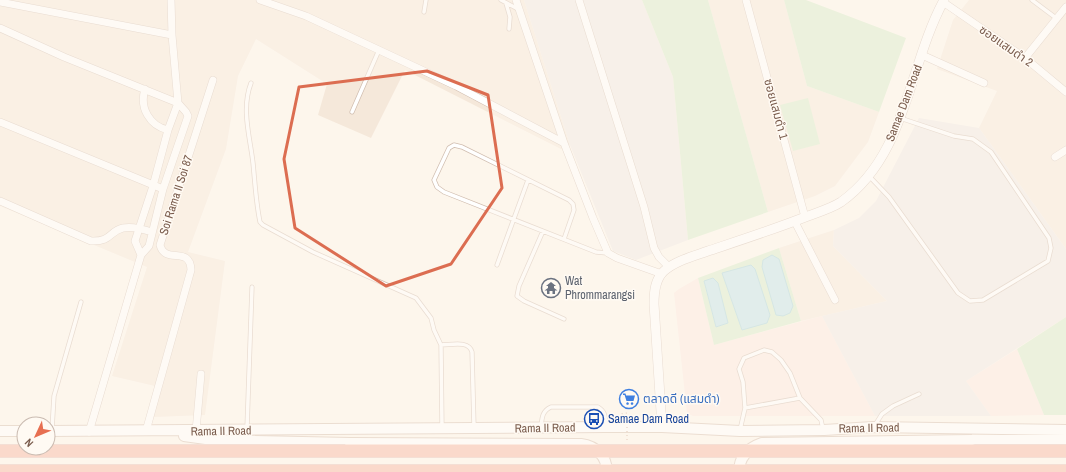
<svg xmlns="http://www.w3.org/2000/svg" width="1066" height="472" viewBox="0 0 1066 472" font-family="'Archivo Narrow','Noto Sans Thai',sans-serif">
<style>
.residential{fill:#f5e8da}
.commercial{fill:#fde8e0}
.industrial{fill:#efe9e4}
.green{fill:#d8ecc9;fill-rule:evenodd}
.water{fill:#bfe3e8;stroke:#a5d3da}
.lines{fill:none;stroke-linecap:round;stroke-linejoin:round}
.service-casing{stroke:#d1beb0;stroke-width:5}
.minor-casing{stroke:#d1beb0;stroke-width:8}
.tertiary-casing{stroke:#d1beb0;stroke-width:10}
.secondary-casing{stroke:#d6c0b0;stroke-width:12}
.path{stroke:#d9b8a5;stroke-width:1.5;stroke-dasharray:1 3;stroke-linecap:butt}
.service{stroke:#fff;stroke-width:3.5}
.minor{stroke:#fff;stroke-width:7}
.tertiary{stroke:#fff;stroke-width:9}
.secondary{stroke:#fff;stroke-width:10}
.secondary-bridge-casing{stroke:#d6c0b0;stroke-width:12;stroke-linecap:butt}
.motorway-bridge-casing{stroke:#dad1cd;stroke-width:14;stroke-linecap:butt}
.path-bridge{stroke:#d9b8a5;stroke-width:1.5;stroke-dasharray:1 3;stroke-linecap:butt}
.secondary-bridge{stroke:#fff;stroke-width:10}
.motorway-bridge{stroke:#f7b7a3;stroke-width:13}
.marked{fill:none;stroke:#dc6d51;stroke-width:3;stroke-linejoin:round}
.labels{text-anchor:middle;stroke-width:3;stroke-linejoin:round;paint-order:stroke}
.street-label{font-size:12px;fill:#7a5c4d;stroke:#fffaf3}
.worship-label{font-size:12px;fill:#5b616d;stroke:#fffaf3;text-anchor:start}
.shop-label{font-size:12px;fill:#366cbe;stroke:#fffaf3;text-anchor:start}
.transit-label{font-size:12px;fill:#164399;stroke:#fffaf3;text-anchor:start}
</style>
<rect width="100%" height="100%" fill="#fdf6ec"/>
<path class="residential" d="M0 0H524L570 145 561 149 405 70 371 138 318 115 327 84 256 39 238 76 226 149 188 252 225 261 205 415 154 417 155 386 112 376 147 267 0 206Z
M708 0H784L807 86 879 112 868 142 835 186 815 196 768 212Z
M969 0H1066V249L979 128 997 91 937 69 953 20Z
M834 230 833 246 887 301 801 321 779 248Z"/>
<path class="commercial" d="M698 278 714 345 822 316 875 416H693L687 413 674 293 679 289Z
M1017 349 1044 415 991 416 966 381Z"/>
<path class="industrial" d="M524 0H642L673 77 688 240 636 260 613 251 570 145Z
M919 118 979 128 1066 249V317L966 381 991 416H875L822 316 887 301 833 246 834 230 859 218 876 201Z"/>
<path class="green" d="M642 0H708L768 212 688 240 673 77Z
M784 0H806L906 38 879 112 807 86Z
M808 98 820 144 793 151 780 105Z
M779 248 801 321 714 345 698 278ZM736 270 742 330 722 273ZM713 278 728 323 716 327 704 282Z
M1066 317V415H1044L1017 349Z"/>
<path class="water" d="M772 255 779 259 793 306 790 313 783 316 776 315 762 267 763 260Z
M751 265 755 269 770 315 767 323 742 330 722 273Z
M713 278 718 283 728 323 716 327 704 281Z"/>
<g class="lines">
<g class="service-casing">
<path id="service" d="M501 0 518 9
M1032 0 1056 18
M506 3 510 17 509 29
M424 12 426 0
M251 83C241 109 250 137 253 163 255 183 256 203 260 222L263 225 313 252 416 298 431 318 434 330 441 345 442 428
M352 112 379 50
M869 176 889 197 958 293 970 301 983 300 1048 261 1051 248 1049 238 991 152 973 139 954 136 900 118
M543 231 519 286 517 296 524 301 564 319
M564 239 574 210 573 204 569 200 462 147 454 145 449 148 434 180 437 187 444 192 596 252 607 253
M497 265 528 180
M441 345C451 345 469 340 472 352L474 427
M745 408 800 398
M875 425 882 414 893 406 919 394
M541 427C542 418 542 411 551 407H598C606 412 605 417 606 426
M247 428 252 287
M52 429 54 396 81 302
M740 430 745 408 743 382 739 369 744 358 764 350 772 352 781 360 790 373 800 398 821 420 823 429"/>
</g>
<g class="minor-casing">
<path id="minor" d="M260 0 306 16 456 86 564 143
M516 0 564 143 593 218 608 253 617 258 662 274
M579 0 644 207 654 248 659 257 669 267
M746 0 805 217
M0 2 172 35
M943 2 1025 58 1066 92
M0 28 64 57 178 103 186 112 188 116 163 189 149 246 141 255 89 432
M922 55 984 83
M1025 58 1066 7
M145 89C139 108 150 126 168 130
M0 122 163 189
M1055 157 1066 150
M0 201 91 241C112 242 109 231 123 228 132 226 143 229 152 232
M795 222 835 300
M141 255 135 241 153 186 168 130 178 103 172 35 171 0
M146 431 191 270C190 245 165 265 160 245L213 80
M196 431 201 374"/>
</g>
<g class="tertiary-casing">
<path id="tertiary" d="M662 427 654 304C654 292 655 279 664 271 675 261 694 256 708 251 741 240 775 229 808 216 819 212 832 208 841 202 907 155 908 66 944 0"/>
</g>
<g class="secondary-casing">
<path id="secondary" d="M0 431H24
M48 431 606 427H662L740 431 824 430 873 427 1066 430
M184 436 213 440 350 443
M972 440H1066"/>
</g>
<path class="path" d="M623 418 622 414 627 413"/>
<use href="#service" class="service"/>
<use href="#minor" class="minor"/>
<use href="#tertiary" class="tertiary"/>
<use href="#secondary" class="secondary"/>
<g class="secondary-bridge-casing">
<path id="secondary-bridge" d="M350 443 581 444C596 446 607 456 607 472
M739 472C739 457 748 448 762 443L972 440"/>
</g>
<g class="motorway-bridge-casing">
<path id="motorway-bridge" d="M0 451H1066
M0 471H1066"/>
</g>
<path class="path-bridge" d="M627 440V413"/>
<use href="#secondary-bridge" class="secondary-bridge"/>
<use href="#motorway-bridge" class="motorway-bridge"/>
</g>
<path d="M0 0H1066V472H0ZM427 71 488 95 502 188 451 264 386 286 295 228 284 159 299 87Z" fill="#fdf6ec" fill-opacity=".55" fill-rule="evenodd"/>
<path class="marked" d="M427 71 488 95 502 188 451 264 386 286 295 228 284 159 299 87Z"/>
<defs>
<g id="temple-ring" transform="scale(1)"><circle r="9.5" fill="#fffaf3" stroke="#6b7280" stroke-width="1.5"/><path d="M0-6L5-2H3V0L6.5 2.5H4V6H1.5V3h-3V6H-4V2.5H-6.5L-3 0V-2H-5Z" fill="#6b7280"/></g>
<g id="supermarket-ring" transform="scale(1)"><circle r="9.5" fill="#fffaf3" stroke="#3f7fe0" stroke-width="1.5"/><path d="M-6-5.5h2.5l.6 2H6L4.5 2H-2.5L-4.4-4H-6ZM-1.5 3.2a1.3 1.3 0 1 0 .1 0ZM3 3.2a1.3 1.3 0 1 0 .1 0Z" fill="#3f7fe0"/></g>
<g id="bus-ring" transform="scale(1)"><circle r="9.5" fill="#fffaf3" stroke="#1a4fb4" stroke-width="1.5"/><path d="M-5-6H5V4H4V6H2V4H-2V6H-4V4H-5ZM-3.5-4V0h7V-4ZM-3.5 1.2v1.5H-2V1.2ZM2 1.2v1.5H3.5V1.2Z" fill="#1a4fb4"/></g>
</defs>
<g fill-rule="evenodd">
<use href="#temple-ring" x="551" y="288"/>
<use href="#supermarket-ring" x="629" y="399"/>
<use href="#bus-ring" x="594" y="419"/>
</g>
<g class="labels">
<g class="street-label">
<text transform="translate(1006 46) rotate(35)" y="4">ซอยแสมดำ 2</text>
<text transform="translate(904 103) rotate(-69)" y="4">Samae Dam Road</text>
<text transform="translate(776 109) rotate(75)" y="4">ซอยแสมดำ 1</text>
<text transform="translate(176 195) rotate(-72)" y="4">Soi Rama II Soi 87</text>
<text transform="translate(545 428) rotate(-1)" y="4">Rama II Road</text>
<text transform="translate(869 428) rotate(-1)" y="4">Rama II Road</text>
<text transform="translate(221 431) rotate(-1)" y="4">Rama II Road</text>
</g>
<g class="worship-label">
<text x="565" y="285">Wat<tspan x="565" dy="14">Phrommarangsi</tspan></text>
</g>
<g class="shop-label">
<text x="643" y="403">ตลาดดี (แสมดำ)</text>
</g>
<g class="transit-label">
<text x="608" y="423">Samae Dam Road</text>
</g>
</g>
<g transform="translate(36 436) rotate(226)"><circle r="19" fill="#fffaf3" stroke="#cabbb1"/>
<path d="M0-3L7 15L0 10L-7 15Z" fill="#e76f51"/>
<text y="-6" font-size="11" font-weight="bold" text-anchor="middle" fill="#7a5c4d">N</text>
</g>
</svg>
